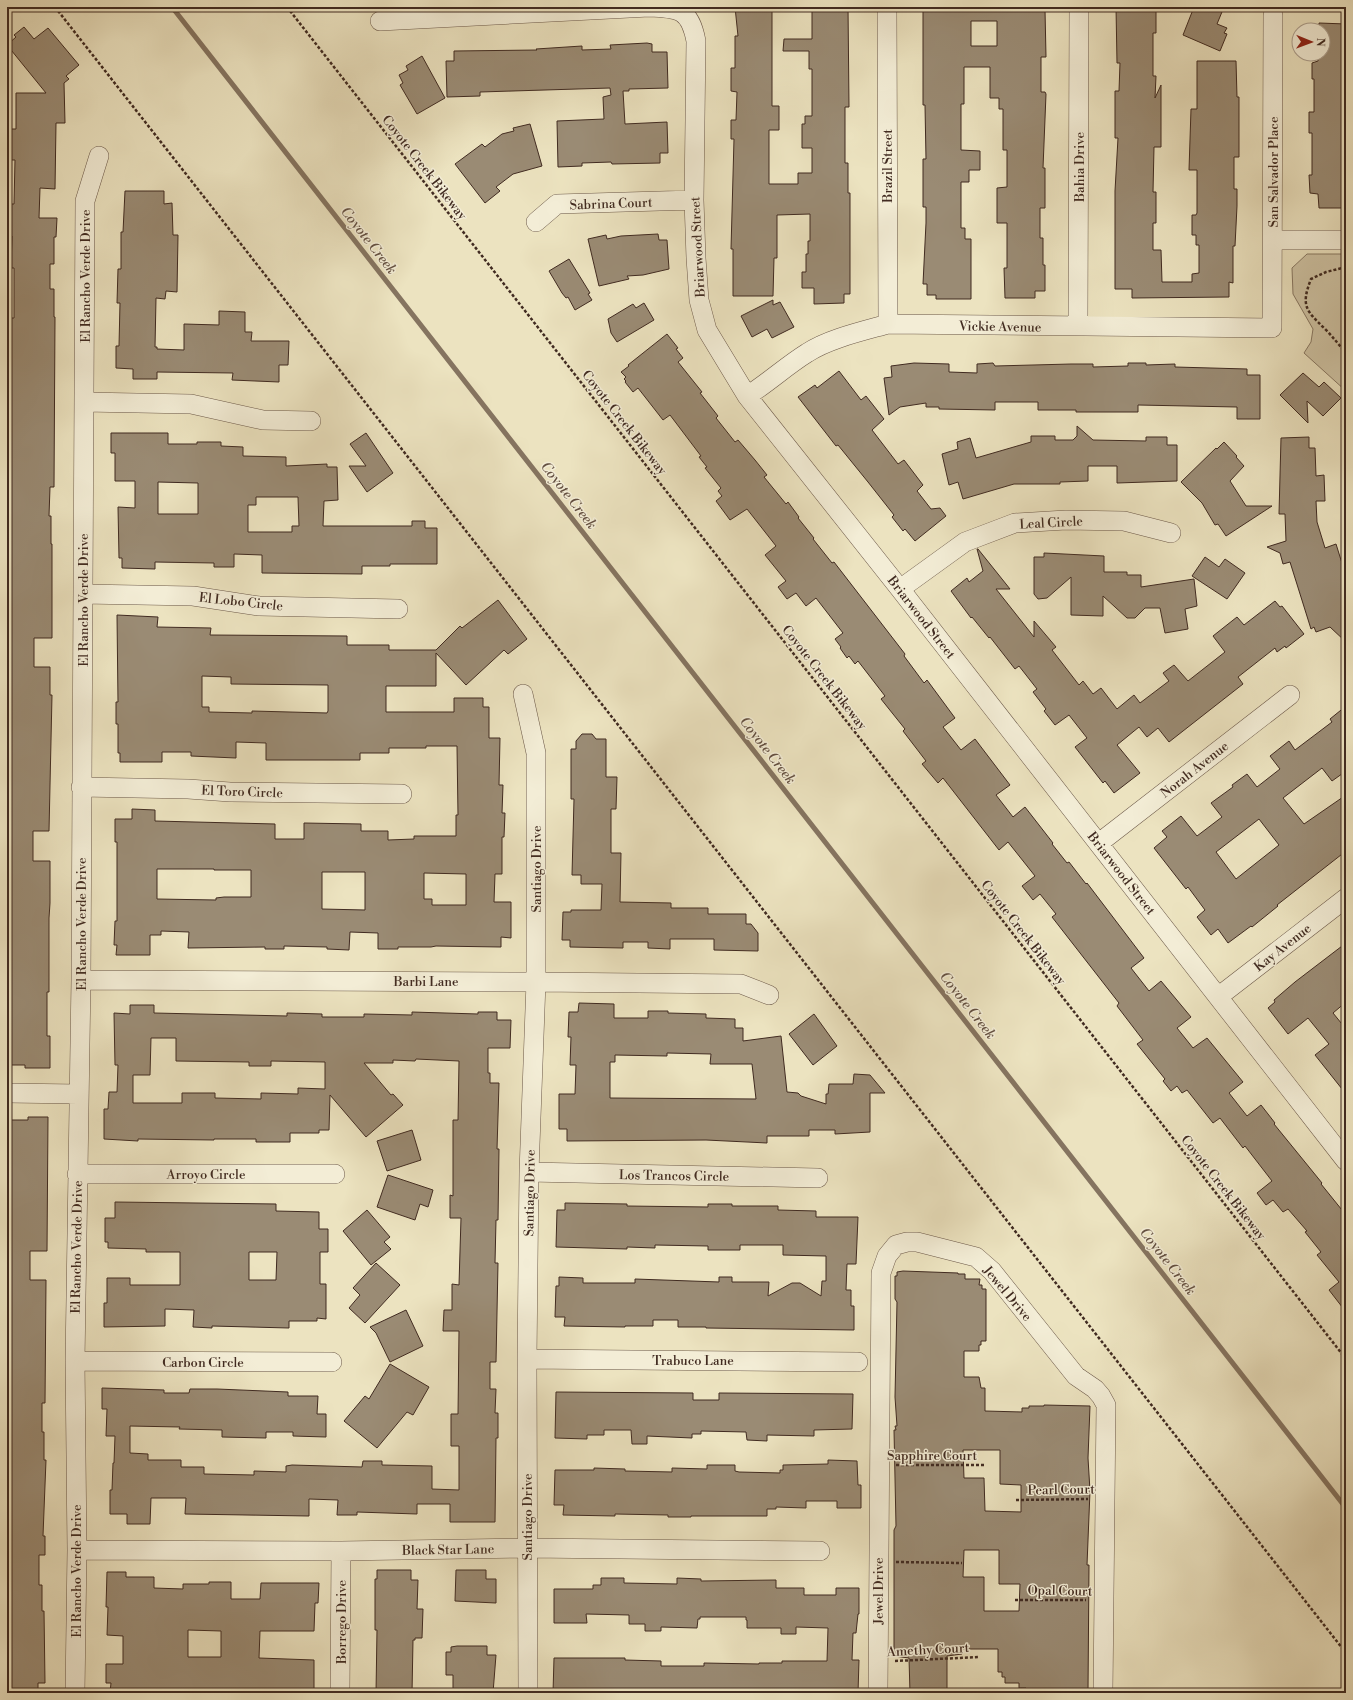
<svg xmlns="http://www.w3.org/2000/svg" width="1353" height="1700" viewBox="0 0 1353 1700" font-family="'Libre Bodoni',serif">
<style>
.green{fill:#cfc4a5;stroke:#887863}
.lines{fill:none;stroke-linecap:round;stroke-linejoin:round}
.stream{stroke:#857460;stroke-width:5}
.building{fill:#9a8b74;stroke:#412b21;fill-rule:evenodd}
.minor-casing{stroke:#6c5949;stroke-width:20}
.path{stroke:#412b21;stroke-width:2.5;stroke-dasharray:3 2;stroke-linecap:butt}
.minor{stroke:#f3edd6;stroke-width:19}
.labels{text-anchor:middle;stroke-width:3;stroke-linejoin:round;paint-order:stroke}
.street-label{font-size:13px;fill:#412b21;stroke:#f3edd6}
.water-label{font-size:14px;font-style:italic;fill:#634f40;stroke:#f3edd6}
</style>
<rect width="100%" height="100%" fill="#ece3c0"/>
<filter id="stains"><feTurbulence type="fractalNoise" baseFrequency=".005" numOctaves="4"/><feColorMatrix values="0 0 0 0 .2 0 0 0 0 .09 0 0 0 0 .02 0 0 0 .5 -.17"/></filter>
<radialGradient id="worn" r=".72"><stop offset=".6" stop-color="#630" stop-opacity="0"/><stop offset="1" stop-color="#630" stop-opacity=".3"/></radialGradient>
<path class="green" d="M1307 254H1346V391L1304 353 1311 342 1313 329 1293 294 1292 268Z"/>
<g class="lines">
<path class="stream" d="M172 7 1346 1508"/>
</g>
<path class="building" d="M735 7H772V106H779V130H769V184H798V173H812V148H802V124H805V116H812V69H809V51H783L784 39H812V7H848L849 107H845V163H848V193H850V294H844V303L814 304V288H802V272H806V254H808V241H810V214L777 215V258H774L773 296H733V249H731L734 139H731V120H736L737 92 731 91V68H735V36H738Z
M923 7H1036V10H1045L1046 57H1041V92H1045L1046 94 1043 168H1045V208H1040V238H1043V265H1045V291H1035V298H1005L1004 268H1007V223H997V188L1007 187V150H1003V109H999V98H990V67H964V104H961V150L980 151V170H969V182H961V228H965V239H971V299H936V295H927V284H923L926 223V207H923V159H926L925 105H923ZM971 21H997V46H971Z
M1116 7H1156V33H1153V76H1156L1155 98 1161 85V147H1154L1153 192H1156V223H1153V250H1161L1162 282H1192V274L1199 273V245H1196V235H1192V215H1196L1197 213V170H1189L1191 109H1197V61H1236L1237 97H1239V157H1234V189H1237V206L1235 246H1233V283L1229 282V297L1132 298V289H1115V191L1118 138H1115V91H1119L1120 63H1117Z
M1194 7H1224L1217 24 1227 28 1224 33 1227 34 1220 51 1183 35Z
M1319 23 1346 24V208H1319L1318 194 1310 193 1309 175H1312V133H1309V112H1314V79H1312V63L1318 61V54H1323V30H1319Z
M24 27 34 39 48 28 79 65 66 76 69 79 64 83 65 123H56L55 189 40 188 39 218H57L56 237H54V264H50V289H54V317H55L54 487H50L49 516H51V544H52V638H34V667H50V695H52L49 831H33V861H50V903L49 918V992H47V1036H50V1068H25V1065H7V696H10V652H7V318H14V268H11L12 236H7L8 204H14L15 160H8L7 129H16V93H46L7 45 16 37 14 35Z
M647 43 652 44V52H667L668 88 629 89V91H623L625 124 667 122 668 153H660V163L612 164 611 162 582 163V166L558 167 557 121 604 119 603 97 611 95 610 88 480 92V96L447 97 446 61H454V51L537 50 536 49 582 46V50L611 49 610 45Z
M422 56 445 98 417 114 400 85 403 83 399 75 408 70 406 66Z
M530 124 542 166 513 174 496 187 500 191 485 203 455 164 482 144 485 147 502 134 514 131 513 128Z
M125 191H164V204L172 203 173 235H178L177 292 166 291 165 299 156 298 155 347H157V349L184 350V324L219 325V311L245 312V332H252L251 341H289L288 365H279V382L232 380 233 373 157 372V379H133V369L116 368V346H119L120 303H117L118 269H121V232H123Z
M658 234 659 240H667L669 269 643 275 627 276 629 279 599 286 588 239 606 235 607 239 621 236Z
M569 259 590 293 588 294 592 300 575 310 568 297 566 298 562 293 549 271Z
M773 300V305L780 302 794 327 772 338 767 329 752 337 741 316Z
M644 303 654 320 617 342 611 333 608 319 633 304 636 308Z
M667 334 678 348 676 349 683 358 678 362 702 392 700 393 718 416 716 418 735 442 738 440 755 460 767 475 764 477 786 504 788 502 799 517 798 518 814 538 813 539 832 563 834 562 905 654 904 656 924 683 927 680 955 718 943 727 961 750 975 739 1010 785 996 795 1013 817 1025 807 1053 843 1052 844 1067 863 1069 862 1086 884 1087 883 1144 958 1131 968 1149 991 1161 981 1191 1017 1177 1028 1193 1048 1207 1038 1243 1082 1229 1093 1247 1116 1261 1105 1275 1123 1274 1124 1322 1183 1321 1184 1346 1215V1312L1329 1290 1339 1282 1317 1255 1321 1252 1305 1232 1307 1231 1288 1209 1283 1212 1273 1200 1266 1205 1257 1193 1272 1181 1245 1146 1243 1148 1220 1118 1213 1123 1187 1090 1182 1093 1177 1086 1171 1091 1163 1081 1165 1079 1137 1044 1143 1040 1117 1006 1119 1003 1052 917 1056 914 1040 894 1033 900 1022 886 1035 876 1008 842 999 850 943 778 938 783 922 764 926 761 903 731 905 729 881 699 885 696 858 661 855 664 849 656 847 658 840 648 841 647 835 639 843 633 816 598 806 606 796 593 787 599 778 587 786 581 765 555 776 546 747 509 730 520 716 501 722 496 718 491 721 488 705 468 707 467 699 457 701 456 670 415 663 420 638 388 633 392 625 382 626 381 624 379 626 377 621 372 629 366 628 365Z
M914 363 949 364V372L977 373V364L993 363 995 366 1071 364H1093V367L1128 366V363H1146V365L1175 364V367L1247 369V375H1260V419H1237V407L1138 405V412H1076V410H1038V402H995V410L939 409V407H926V403L900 407 889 415 884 378 892 377 891 366Z
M839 371 861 400 866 396 884 419 872 430 898 464 904 460 923 485 917 491 931 509 940 508 946 516 915 541 905 529 903 531 892 517 894 515 868 482 838 445 836 446 798 397 815 385 817 388Z
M1303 373 1319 387 1324 382 1341 398 1323 416 1307 401 1308 423 1280 395Z
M1077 426 1093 440 1146 441V437H1167V445H1177V481L1117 483V466H1088V481L1060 482V484H1014L963 499 958 482 949 485 942 454 958 449 957 442 970 438 976 458 1031 442V436H1055V440H1073L1077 436Z
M111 433H168V444H197V442H221V446L243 447V456L286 457V466L327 464V467H337L338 500 324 501 323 526H412V521H425V528H437V564H390V566H362V574L262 573V555L234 554V567H214V563L155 562V569L122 568V558H119L118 507 135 508V481H115V453H111ZM158 482 198 483V514H158ZM256 497H298L299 526H292V532H248V505H256Z
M366 433 393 473 367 492 349 466H366L350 444Z
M1309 437V448H1315L1316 476 1324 475 1325 501H1316L1317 522 1325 548 1336 544 1346 576V595L1342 596 1346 606V642L1330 627 1316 632 1314 627 1311 629 1290 562 1283 564 1280 553 1267 547 1286 541 1285 514H1279L1281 438Z
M1224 442 1237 456 1236 457 1244 466 1230 481 1246 506H1272L1226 536 1218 524 1215 525 1202 503 1181 482 1216 448 1217 449Z
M977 549H978L1010 589H996L1034 637V621L1056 647 1052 650 1079 685 1083 681 1093 694 1101 688 1117 709 1134 695 1140 703 1169 681 1163 673 1174 665 1188 681 1225 652 1213 636 1237 617 1244 625 1275 601 1280 607 1282 606 1304 634 1286 648 1285 646 1277 652 1275 648 1238 677 1243 684 1169 742 1158 728 1147 737 1139 727 1117 745 1140 773 1114 793 1105 781 1103 783 1075 747 1087 738 1069 715 1055 725 1044 711 1046 709 1033 692 1037 689 1019 666 1015 669 990 637 989 638 972 617 971 618 951 591 967 578 969 582 983 571Z
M1044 553 1104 556V572H1127V575H1141V587L1194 579 1197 606 1185 609 1188 629 1165 633 1160 608H1145L1135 618H1127L1103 596V616L1071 615V577L1047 598 1038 599 1034 594V557H1044Z
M1205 557 1219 567 1225 559 1245 573 1227 599 1192 576Z
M498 600 527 639 508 654 504 650 466 685 436 653V686H386V712H454V698H483V707H489V738H500L499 785H503L502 813H505L504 837H502V874H495L494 902H511V938L501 937V947L436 946 431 947H398V949H378V933L350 932 349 950 327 949V947L284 946V949H265V947L188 948 189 932 161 931V935H150V955H116L117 945H114L115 921H117V842H115V819H132V809L155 810V821L275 824V839H304V823L361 824V831H388V840L414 839V836H456V815H458L457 746H426V748H389V753H360V760H266V743L236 742V758L191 756V752H162V762H120V753H118V724H116V702H118L117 615 158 617 157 627 211 628 210 635 347 636V645H389V650H436L460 626 462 628ZM202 676 231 677V684L328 685V711L327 713 252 711V713L209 712V707H202ZM157 869H214V870H251V897H224L216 898V900L157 899ZM322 872H365V910L322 909ZM424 873 466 874V905H432V899H424Z
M1346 706V771L1332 781 1322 768 1283 798 1304 824 1346 795V851L1277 905 1278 906 1252 927 1251 926 1228 943 1218 929 1211 935 1197 917 1205 910 1188 887 1186 889 1154 848 1167 837 1162 831 1181 816 1197 836 1222 817 1211 803 1233 787 1232 785 1247 774 1257 787 1280 769 1270 756 1289 741 1295 750 1332 722 1330 719ZM1259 819 1279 845 1236 879 1216 852Z
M582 734H592L596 739H606V777H617L616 809H611V853H621L620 902 671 903V908H708V914H746V924H751L758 933V951L714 950V939H670V949L648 948V942H623V948L570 947V940H562L563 912H571V910H601L602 884H581V875H572L574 799H571V749H576V741Z
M1346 943V1002L1333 1013 1346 1029V1094L1315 1055 1329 1044 1308 1018 1288 1034 1268 1008 1275 1002 1274 1000 1295 982Z
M579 1003 614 1004V1018H648V1011H668V1013L706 1014V1018L735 1019V1028H743V1041L781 1036 787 1092 798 1093 801 1096 826 1104V1094H828L829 1084H853L854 1074 870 1075 885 1093H870V1132L835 1134V1130H809V1136H767V1143L706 1140 567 1141V1129H559V1094H575L576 1065H570L571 1037H568L569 1012H578ZM667 1053 711 1054 710 1064H752L756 1099 610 1098V1062H615V1055L667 1056Z
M130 1005H154V1013L287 1016V1013L322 1014V1017H364V1014L412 1015V1012L478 1014V1012H497V1020H511L510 1048H488V1073H490V1083H499L497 1149H499L498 1220H496L495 1263H498L496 1362H490V1389H496L495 1413H498V1438H496L495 1522H450V1504H417V1514L357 1512V1515H337L338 1500 309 1499V1516L185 1514 186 1498H151L150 1524H127V1514H110V1490H112L113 1463H114L115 1436H106L107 1409H102V1388L164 1390V1393H189L190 1389H217L288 1392V1396H318L317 1414H326V1437L293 1436V1432H266V1438L222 1437V1430L179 1429 180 1427 130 1426V1453L148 1454V1460H181V1467H204V1474L254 1475V1471L286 1472V1466L292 1465 362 1467 363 1461H382V1465L432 1466V1489L459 1490V1446H451V1414H458L459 1331H443L444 1310H452V1284L459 1285 461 1218H450V1195L453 1196V1120H458L459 1061 416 1059 415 1061 393 1060V1063H364L391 1095 393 1094 403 1105 366 1137 330 1095 329 1130H319V1133H290V1142H256V1139H214V1140L138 1139V1141L104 1139V1109H108L109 1092H117L118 1065H115L114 1013 130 1014ZM151 1038H176V1061L249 1062V1066H271V1061L325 1062V1089L298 1088V1094L261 1093V1099L215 1098V1093H182V1103H133V1075H150Z
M814 1014 837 1046 813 1065 789 1034Z
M28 1117H48L47 1251H30V1280H46L45 1403H42V1432H44V1460H46L43 1536H45V1555H39V1585H42V1611H44L45 1683H38V1693H7V1120H28Z
M412 1130 421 1160 387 1171 377 1141Z
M388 1175 433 1190 428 1207 420 1204 415 1220 377 1207Z
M115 1202 276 1204V1211L319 1212V1229H328V1252H320V1284H326V1319L317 1318V1321H289V1328L212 1326V1328L193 1327 194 1310 165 1309V1326L104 1327V1303H107V1278H130V1285H180V1252H146V1249L108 1248V1242H105V1218H115ZM249 1252H277L276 1280H249Z
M565 1203 627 1204V1206L708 1207V1204H732V1206H778V1210L816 1211V1217H858L856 1264H847L846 1290H851V1306H854V1330L706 1328V1327H678V1320H653V1326H625V1327L564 1326 565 1317H555L556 1286H559V1277L583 1278V1283H635V1279L719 1282V1277H732V1282H769L768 1296 792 1283H800L821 1296 822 1281H826V1256L783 1255V1245H740V1250H708V1246L655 1245V1248L627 1247V1249L556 1247 557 1210H565Z
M367 1210 390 1237 384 1242 391 1249 371 1265 343 1231Z
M376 1263 400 1285 365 1323 349 1308 360 1295 353 1288Z
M903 1271 958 1273V1274H965V1279H980L979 1285H982V1289H986V1341H981V1345H979V1351H964V1377H979L981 1388H985V1411L1022 1412V1408H1029V1406H1044V1405L1090 1406 1088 1458 1090 1491 1087 1565H1089L1088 1690H1026V1688H1019V1683H1005V1677H1002V1672H998V1649H962V1654L947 1656V1693H910L909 1658 894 1656V1530L896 1526 894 1430H896L895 1426H897L895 1397 897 1302 895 1299V1276H897V1272ZM963 1450H1000V1484L1021 1485V1512L985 1511 984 1478H964ZM964 1550H999V1584H1020L1019 1611H984V1577H963Z
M406 1310 423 1346 390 1362 376 1333 370 1327Z
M390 1364 429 1387 413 1415 407 1412 377 1448 344 1421 365 1396 369 1399Z
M556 1392 693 1393V1400H719V1393L853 1394 852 1429 814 1430V1436L767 1435V1441L747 1440 746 1432 701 1431V1434H692V1438L647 1436V1444H632L631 1430H604V1435H587V1439L555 1438Z
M828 1460 857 1461 858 1485H861V1508H837V1501H806V1508L776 1507V1509H767V1516H691V1517H668V1515L615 1514V1516L563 1515 564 1505H554L555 1470H594V1468L625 1469V1471L672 1472V1468L707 1469V1465H735V1471L739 1472 780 1473V1470H783V1465L828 1464Z
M377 1570H411V1580H418L417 1609H423L422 1638H415V1640H413L412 1693H376L377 1630H375V1579H377Z
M456 1570H486V1579H496V1603L455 1601Z
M107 1572H126V1577H154V1588L183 1589V1584H209V1582H231V1599H260L261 1583H319L318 1603H315L314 1631H260L259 1658 314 1660V1693L231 1691V1693H110L111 1683H106V1664H123V1636L107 1635 108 1607H106ZM188 1630 221 1631V1657H188Z
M601 1578H624V1583L677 1584V1578L701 1579V1581L776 1580V1588H804V1595H836V1588H859V1614H858L856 1633H853L852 1660H859L858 1693H553L554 1658H625V1660L661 1661V1666H704V1663L759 1664V1663H782V1661H827L828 1628 796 1627V1634H781V1628H747V1620H746V1617H700V1619H698L697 1628 661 1627V1631H645V1624H629V1615L586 1614 587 1623H554V1589H593V1585H601Z
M457 1646H487V1655H496L493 1693H453V1675H446V1652H451V1647Z"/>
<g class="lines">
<g class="minor-casing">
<path id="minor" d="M887 7 888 324
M380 21 649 7C679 8 690 9 696 41L694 200 696 258 699 300 707 330 747 396 900 589 1346 1161
M536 222 557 204 694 200
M1273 240H1346
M1078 326 1079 7
M747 396C768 383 786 366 807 353 828 339 863 331 888 324L1272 328 1273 15
M84 402 191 404 263 420 311 421
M900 589 965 542 1015 523 1066 520 1124 521 1171 533
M83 594 193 596 259 606 398 609
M523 694 536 753V982L529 1172 527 1359 528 1693
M81 787 188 789 230 792 402 794
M1099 843 1290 695
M81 980 536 982 741 984 769 995
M1218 997 1346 898
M7 1093 78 1094
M529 1172 818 1178
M77 1174H335
M527 1359 858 1362
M75 1361 332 1362
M77 1550 341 1551 527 1548 820 1551
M75 1693 77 1550 75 1361 81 980 85 201 99 156
M340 1693 341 1551
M878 1693 881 1273 887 1256 896 1245 907 1242H917L976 1257 992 1271 1076 1376 1095 1389 1101 1396 1106 1405 1103 1693"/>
</g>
<path class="path" d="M55 7 1346 1653
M287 7 1346 1359
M1346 267 1326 272 1311 279C1300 307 1307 311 1325 329 1333 337 1339 345 1346 353
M896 1465H984
M1016 1500 1088 1499
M896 1562 962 1563
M1015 1600H1086
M895 1661 979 1657"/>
<use href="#minor" class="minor"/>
</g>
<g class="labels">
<g class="street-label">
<text transform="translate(887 166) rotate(-90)" y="5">Brazil Street</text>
<text transform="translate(425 167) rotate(52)" y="5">Coyote Creek Bikeway</text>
<text transform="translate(1079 167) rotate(-90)" y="5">Bahia Drive</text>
<text transform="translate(1273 172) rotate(-90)" y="5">San Salvador Place</text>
<text transform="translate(611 203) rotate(-2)" y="5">Sabrina Court</text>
<text transform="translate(697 247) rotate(-93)" y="5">Briarwood Street</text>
<text transform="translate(85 276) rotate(-90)" y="5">El Rancho Verde Drive</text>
<text transform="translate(1000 326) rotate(1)" y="5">Vickie Avenue</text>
<text transform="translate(625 422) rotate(52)" y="5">Coyote Creek Bikeway</text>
<text transform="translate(1051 522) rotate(-3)" y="5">Leal Circle</text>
<text transform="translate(83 600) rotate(-90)" y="5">El Rancho Verde Drive</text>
<text transform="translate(241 601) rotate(6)" y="5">El Lobo Circle</text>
<text transform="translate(922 617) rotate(52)" y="5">Briarwood Street</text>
<text transform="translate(825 677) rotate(52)" y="5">Coyote Creek Bikeway</text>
<text transform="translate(1194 769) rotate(-38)" y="5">Norah Avenue</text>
<text transform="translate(242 791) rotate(2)" y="5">El Toro Circle</text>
<text transform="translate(536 869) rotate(-90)" y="5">Santiago Drive</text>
<text transform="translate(1122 873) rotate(52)" y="5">Briarwood Street</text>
<text transform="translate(81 924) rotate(-90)" y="5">El Rancho Verde Drive</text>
<text transform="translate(1024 932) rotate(52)" y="5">Coyote Creek Bikeway</text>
<text transform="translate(1282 947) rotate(-38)" y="5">Kay Avenue</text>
<text x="426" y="986">Barbi Lane</text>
<text x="206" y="1179">Arroyo Circle</text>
<text transform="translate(674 1175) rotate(1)" y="5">Los Trancos Circle</text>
<text transform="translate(1224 1187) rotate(52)" y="5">Coyote Creek Bikeway</text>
<text transform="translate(529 1193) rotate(-89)" y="5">Santiago Drive</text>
<text transform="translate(76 1247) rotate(-89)" y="5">El Rancho Verde Drive</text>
<text transform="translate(1008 1293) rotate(50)" y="5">Jewel Drive</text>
<text x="693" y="1365">Trabuco Lane</text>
<text x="203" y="1367">Carbon Circle</text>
<text x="932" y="1460">Sapphire Court</text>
<text transform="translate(1061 1489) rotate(-1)" y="5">Pearl Court</text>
<text transform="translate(527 1517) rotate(-90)" y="5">Santiago Drive</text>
<text transform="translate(448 1549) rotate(-1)" y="5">Black Star Lane</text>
<text transform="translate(76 1571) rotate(-90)" y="5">El Rancho Verde Drive</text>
<text transform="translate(1060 1590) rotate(1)" y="5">Opal Court</text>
<text transform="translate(878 1591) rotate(-90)" y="5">Jewel Drive</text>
<text transform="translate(341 1622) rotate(-90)" y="5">Borrego Drive</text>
<text transform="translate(928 1649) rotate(-3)" y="5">Amethy Court</text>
</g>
<g class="water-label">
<text transform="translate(369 240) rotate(52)" y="5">Coyote Creek</text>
<text transform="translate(569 495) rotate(52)" y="5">Coyote Creek</text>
<text transform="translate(768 750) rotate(52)" y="5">Coyote Creek</text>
<text transform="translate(968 1005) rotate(52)" y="5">Coyote Creek</text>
<text transform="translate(1168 1261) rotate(52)" y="5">Coyote Creek</text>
</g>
</g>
<rect width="1353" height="1700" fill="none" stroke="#ece3c0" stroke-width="24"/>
<rect x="8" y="8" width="1337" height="1684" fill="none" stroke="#412b21" stroke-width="2"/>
<rect x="12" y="12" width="1329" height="1676" fill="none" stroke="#412b21"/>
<g transform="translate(1311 42) rotate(91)"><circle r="19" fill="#f3edd6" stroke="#ac9f8e"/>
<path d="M0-3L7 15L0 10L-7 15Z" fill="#8f2418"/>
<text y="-6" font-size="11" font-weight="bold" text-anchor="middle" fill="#412b21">N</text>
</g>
<rect width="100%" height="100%" filter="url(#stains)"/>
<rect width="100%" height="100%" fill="url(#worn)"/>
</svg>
